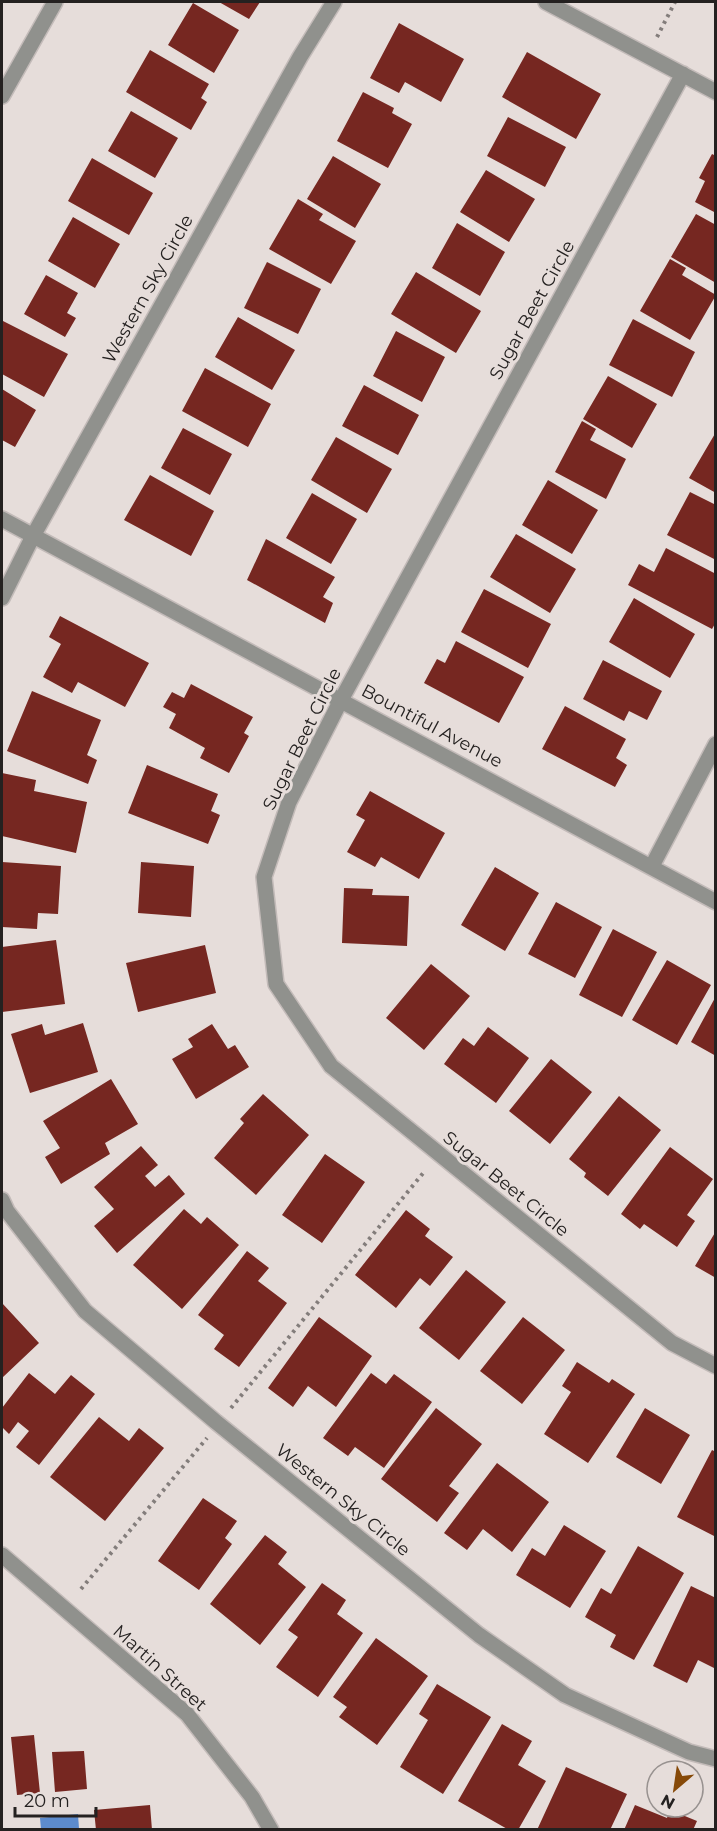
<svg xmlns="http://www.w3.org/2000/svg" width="717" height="1831" viewBox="0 0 717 1831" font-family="Montserrat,sans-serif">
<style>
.water{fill:#5d8bcd}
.building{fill:#762721}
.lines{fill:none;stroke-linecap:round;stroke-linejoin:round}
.minor-casing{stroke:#c3bbb9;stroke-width:18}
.path{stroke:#837d7b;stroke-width:4;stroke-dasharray:3 4.5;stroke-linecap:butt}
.minor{stroke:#90918d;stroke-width:15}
.labels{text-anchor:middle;stroke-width:6;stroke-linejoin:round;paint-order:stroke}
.street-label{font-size:18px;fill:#242120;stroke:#e6ddda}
</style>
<rect width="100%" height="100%" fill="#e6ddda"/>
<path class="water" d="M78 1814 79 1829H41L40 1818Z"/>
<path class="building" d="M219 2H260L249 19Z
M193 3 239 30 214 73 168 45Z
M399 23 464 59 441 102 405 82 399 93 370 78Z
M150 50 209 84 201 98 207 102 191 130 126 92Z
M527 52 601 94 576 139 502 97Z
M363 92 394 108 392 113 412 124 388 168 337 141Z
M131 111 178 138 155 178 108 151Z
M508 117 566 147 545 187 487 156Z
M712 154 716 156V213L695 202 705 181 699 178Z
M333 156 381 184 355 228 307 199Z
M92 158 153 193 129 235 68 201Z
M486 170 535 199 509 242 460 212Z
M298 199 323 214 319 220 356 241 331 284 269 249Z
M696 214 716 225V283L671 257Z
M73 217 120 244 95 288 48 261Z
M457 223 505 252 480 296 432 268Z
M670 259 686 268 682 275 716 295 690 340 640 311Z
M267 262 321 289 298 334 244 308Z
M416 272 481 311 456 353 391 314Z
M46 275 78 293 67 313 76 318 65 337 24 314Z
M238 317 295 350 272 390 215 357Z
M633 319 695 352 672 397 609 365Z
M3 321 68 354 44 397 2 374Z
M396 331 445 357 422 402 373 376Z
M205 368 271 404 248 447 182 411Z
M608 376 657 404 632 448 583 419Z
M364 385 419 415 398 455 342 426Z
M2 389 36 410 15 447 2 440Z
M582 421 596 429 590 440 626 459 606 499 555 472Z
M183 428 232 454 210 495 161 468Z
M716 432V493L689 478Z
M336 437 392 469 367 513 311 480Z
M150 475 214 511 191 556 124 520Z
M548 480 598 510 572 554 522 525Z
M690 492 716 505V560L667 535Z
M312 493 357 519 331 564 286 538Z
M516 534 576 569 550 613 490 577Z
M266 539 335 577 323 597 333 603 325 623 247 580Z
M666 548 716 574V622L712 629 628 585 639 564 654 572Z
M484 589 551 624 528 668 461 632Z
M634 598 695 634 670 678 609 642Z
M60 616 149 663 125 707 78 682 72 693 43 677 61 644 49 637Z
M456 641 524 677 499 723 424 683 437 659 445 663Z
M603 660 662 691 647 720 629 711 624 721 583 699Z
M191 684 253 717 244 733 249 736 229 773 200 758 205 748 169 728 176 714 163 707 172 692 184 698Z
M32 691 101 720 87 755 97 760 88 784 7 751Z
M565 706 626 739 616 758 627 765 615 787 542 749Z
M147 765 218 794 211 811 220 815 208 844 128 813Z
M2 773 36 780 34 791 87 802 76 853 2 836Z
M370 791 445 833 419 879 381 857 375 867 347 852 365 820 356 815Z
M2 862 61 866 58 914 38 913 37 929 2 927Z
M141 862 194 866 191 917 138 913Z
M495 867 539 893 505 951 461 925Z
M344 888 373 889 372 895 409 896 407 946 342 943Z
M556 902 602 927 575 978 528 954Z
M613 929 657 952 622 1017 579 995Z
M56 940 65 1004 2 1012V947Z
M205 945 216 993 138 1012 126 963Z
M667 960 711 985 677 1045 632 1020Z
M431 964 470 996 424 1050 386 1018Z
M716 996V1056L691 1042Z
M83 1023 98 1072 30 1093 11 1034 42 1024 45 1035Z
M212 1024 228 1049 235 1045 249 1067 196 1099 172 1059 193 1047 188 1039Z
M488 1027 529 1058 496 1103 444 1064 463 1038 474 1046Z
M551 1059 592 1092 550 1144 509 1111Z
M111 1079 138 1124 105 1143 110 1154 61 1184 45 1157 60 1148 43 1121Z
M263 1094 309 1135 256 1195 214 1158 244 1123 240 1119Z
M619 1096 661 1130 608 1196 584 1177 586 1173 569 1159Z
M141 1146 158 1165 145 1176 155 1187 169 1175 185 1194 117 1253 94 1226 114 1209 94 1187Z
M670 1147 713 1179 687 1215 695 1221 677 1247 644 1224 640 1229 621 1214Z
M325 1154 365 1182 322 1243 282 1215Z
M184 1209 201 1224 207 1217 239 1245 182 1309 133 1265Z
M406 1210 430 1229 425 1236 453 1257 430 1286 420 1278 396 1308 355 1275Z
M716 1231V1278L695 1266Z
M247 1251 269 1268 258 1281 287 1303 239 1367 214 1349 224 1335 198 1315Z
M466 1270 506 1302 459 1360 419 1328Z
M2 1303 39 1343 2 1378Z
M319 1317 372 1356 336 1407 308 1386 293 1407 268 1388Z
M523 1317 565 1350 522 1404 480 1371Z
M577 1362 609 1383 612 1379 635 1394 588 1463 544 1434 571 1392 562 1386Z
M29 1373 55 1394 71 1375 95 1394 39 1465 16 1447 29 1431 18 1422 9 1434 2 1427V1408Z
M371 1373 386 1384 394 1374 432 1402 384 1468 355 1447 348 1456 323 1438Z
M436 1408 482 1444 449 1486 459 1493 437 1522 381 1479Z
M645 1408 690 1435 661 1484 616 1457Z
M99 1417 129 1441 139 1428 164 1448 105 1521 50 1477Z
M712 1450 716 1452V1537L677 1517Z
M497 1463 549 1502 512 1552 483 1529 467 1550 444 1533Z
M203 1498 237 1521 225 1538 232 1544 199 1590 158 1561Z
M564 1525 606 1551 570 1608 516 1575 532 1548 545 1556Z
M265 1535 287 1552 278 1564 306 1587 260 1645 210 1604Z
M638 1546 684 1573 634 1660 610 1647 616 1635 585 1617 601 1588 611 1594Z
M322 1583 346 1600 337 1614 363 1633 318 1697 276 1667 298 1637 288 1630Z
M691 1586 716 1598V1669L698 1660 687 1683 653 1666Z
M376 1638 428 1676 377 1745 339 1717 347 1707 333 1697Z
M437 1684 491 1717 443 1794 400 1767 428 1720 419 1714Z
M502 1724 532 1741 518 1765 546 1781 518 1830H509L458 1801Z
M34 1735 40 1793 17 1795 11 1737Z
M84 1751 87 1789 55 1792 52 1752Z
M566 1767 627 1794 610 1830H537Z
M150 1805 152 1830H96L94 1810Z
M635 1805 667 1818 670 1810 697 1821 693 1830H624Z"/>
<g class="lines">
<g class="minor-casing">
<path id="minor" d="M546 2 716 92
M683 74 341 700 289 802 264 877 276 984 331 1066 672 1343 716 1366
M2 96 55 2
M2 519 716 902
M2 598 33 536 300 57 334 2
M652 866 716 744
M2 1200 7 1211 85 1311 216 1422 479 1635 565 1695 689 1752 716 1759
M2 1555 187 1714 252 1797 271 1830"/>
</g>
<path class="path" d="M657 37 675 2
M231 1408 424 1172
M81 1589 207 1438"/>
<use href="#minor" class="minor"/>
</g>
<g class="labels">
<g class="street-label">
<text transform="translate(148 289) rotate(-61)" y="6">Western Sky Circle</text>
<text transform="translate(532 310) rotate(-61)" y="6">Sugar Beet Circle</text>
<text transform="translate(432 726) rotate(28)" y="6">Bountiful Avenue</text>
<text transform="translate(302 739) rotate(-64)" y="6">Sugar Beet Circle</text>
<text transform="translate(506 1184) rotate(39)" y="6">Sugar Beet Circle</text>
<text transform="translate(343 1500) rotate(39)" y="6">Western Sky Circle</text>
<text transform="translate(160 1668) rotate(42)" y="6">Martin Street</text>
</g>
</g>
<rect width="717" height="1831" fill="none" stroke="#242120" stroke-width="6"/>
<g transform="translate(675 1789) rotate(209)"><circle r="28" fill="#e6ddda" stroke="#989290" stroke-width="1.5"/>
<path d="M0-4.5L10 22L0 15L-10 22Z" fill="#864908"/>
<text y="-9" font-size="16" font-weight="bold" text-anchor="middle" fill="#242120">N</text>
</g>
<path d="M15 1807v9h81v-9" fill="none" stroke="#242120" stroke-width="3"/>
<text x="24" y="1807" font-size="18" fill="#242120" stroke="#e6ddda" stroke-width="4.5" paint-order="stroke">20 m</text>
</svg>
